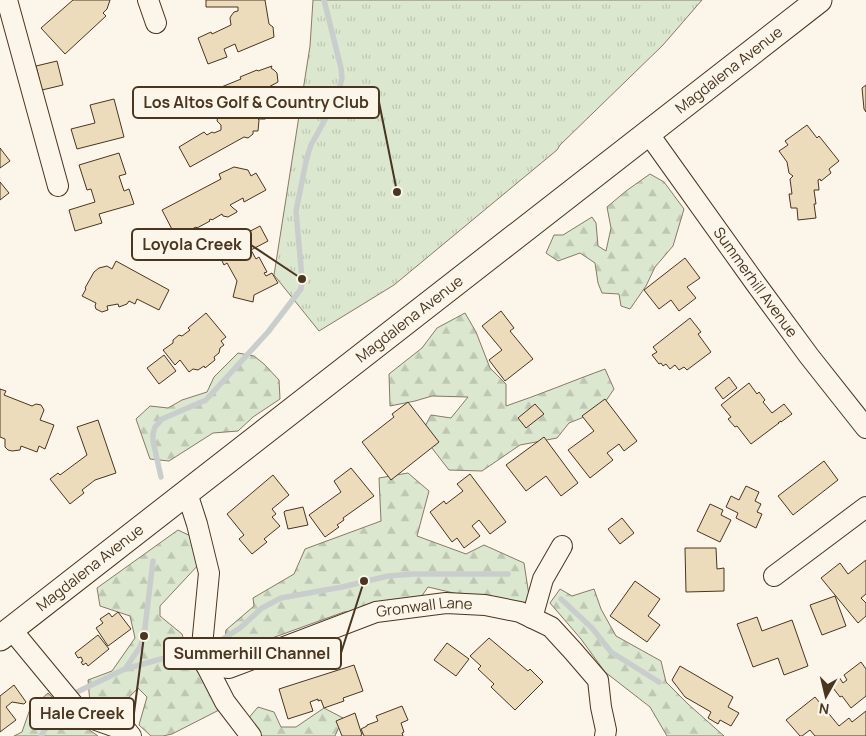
<svg xmlns="http://www.w3.org/2000/svg" width="866" height="736" viewBox="0 0 866 736" font-family="Manrope,sans-serif">
<style>
.grass{fill:url(#grass-tufts);stroke:#887966}
.forest{fill:url(#forest-firs);stroke:#887966}
.lines{fill:none;stroke-linecap:round;stroke-linejoin:round}
.stream{stroke:#c9cecd;stroke-width:5.5}
.building{fill:#ecdcbc;stroke:#4a3520}
.minor-casing{stroke:#4a3520;stroke-width:22}
.major-casing{stroke:#4a3520;stroke-width:27}
.minor{stroke:#fbf6e9;stroke-width:20}
.major{stroke:#fbf6e9;stroke-width:25}
.labels{text-anchor:middle;stroke-width:4;stroke-linejoin:round;paint-order:stroke}
.street-label{font-size:15px;fill:#4a3520;stroke:#fbf6e9}
.leader{fill:none;stroke:#4a3520;stroke-width:2}
.callout-dot{fill:#4a3520;stroke:#fbf6e9;stroke-width:2}
.callout{fill:#fbf6e9;stroke:#4a3520;stroke-width:2}
.callout-label{font-size:16px;text-anchor:middle;font-weight:bold;fill:#4a3520}
</style>
<defs>
<pattern id="grass-tufts" width="24" height="20" patternUnits="userSpaceOnUse" patternTransform="scale(1.25)"><rect width="24" height="20" fill="#dce7d0"/><path d="M3 7l-1-3M5 7V3M7 7l1-3M15 17l-1-3M17 17v-4M19 17l1-3" fill="none" stroke="#bec7b2"/></pattern>
<pattern id="forest-firs" width="22" height="20" patternUnits="userSpaceOnUse" patternTransform="scale(1.25)"><rect width="22" height="20" fill="#dce7d0"/><path d="M5 1l3.5 6h-7zM16 11l3.5 6h-7z" fill="#bec7b2"/></pattern>
</defs>
<rect width="100%" height="100%" fill="#fbf6e9"/>
<path class="grass" d="M313 0H702L663 45 560 145 557 150 394 285 319 331 274 275 310 46Z"/>
<path class="forest" d="M650 174 664 182 684 209 673 246 655 267 646 286 630 309 621 306 619 294 602 293 598 283 595 263 580 253 558 261 546 253 554 235H563L592 217 596 223 598 246 606 251 611 228 607 207 626 191Z
M465 313 476 332 490 368 506 384V406C539 395 572 381 605 369L614 389 599 411 569 423 557 438 520 445 482 471 449 470 421 434 431 415 451 418 468 397 432 396 415 401 390 406 389 374 422 348 437 328Z
M238 353 254 356 264 364 279 380 280 399 253 417 238 431 213 433 169 461 150 459 136 419 150 406 168 408 182 400 207 392 214 377Z
M408 473 429 491 417 536 466 554 484 545 524 563 530 602 501 614 471 597 428 587 415 606 344 612 236 651 224 648 226 630 254 606 253 598 294 574 305 549 381 521 379 478Z
M178 530 195 538 200 563 160 606V616L182 634 191 662 214 681 221 709 172 734 163 736H151L139 725 147 697 138 688 111 716 90 703 88 680 112 671 135 638 130 616 100 606 97 588Z
M560 589 572 596 594 589 601 609 616 636 661 661 666 682 688 704 724 736H667L650 707 605 672 581 639 550 603Z
M48 693 75 720 98 736H14L22 732 30 709Z
M258 707 274 712 281 727H296L324 708 343 718 335 736H254L246 721Z"/>
<g class="lines">
<path class="stream" d="M161 477 153 441V434L155 427 162 419 206 400 268 332 301 289 302 279 296 211 307 157 311 145 337 98 342 78 341 68 324 0
M561 599 592 628 611 652 659 682
M218 642 240 628 262 608 281 598 342 587 388 576 413 574H508
M125 669 186 652
M77 692 125 669 140 647 144 636 153 561
M41 736 60 706"/>
</g>
<path class="building" d="M73 0H110L107 9 103 13 106 16 65 54 41 28Z
M206 0H265L269 24 273 27 274 37 238 52 235 44 224 49 227 57 208 64 198 38 211 32 212 34 231 25 230 18 231 16 234 12 238 11V7H206Z
M57 61 63 85 42 90 36 66Z
M272 66 271 68 274 70 277 73 278 82 263 90 261 100 271 103 273 107 272 115 265 119H258L259 120 258 131H253V134L248 138 244 137 190 167 179 147 204 132 207 135 212 132 214 133 221 130V125L217 121 221 100 218 97 217 90 219 88 241 79 240 77 257 70 258 71Z
M866 85V112L864 109 862 88Z
M114 99 124 137 77 149 71 129 95 123 90 105Z
M807 125 817 138 819 136 839 161 829 169 831 173 821 181 820 179 818 180 819 190H814L816 204H814L816 218 798 220 797 208H791L789 194H792L790 179 793 176 789 173 787 162 779 151 788 145 785 141Z
M0 148 10 161 0 168Z
M119 153 126 174 119 176 124 191 129 189 134 204 99 214 102 223 75 231 69 210 95 202 91 189 87 190 79 165Z
M234 167 248 170 251 176 256 173 266 190 244 202 243 198 230 205 233 208 237 211V212L228 217 223 216 222 214 212 220 211 219 209 220 210 221 197 228 196 227 176 237 162 210 221 179 219 174Z
M0 182 9 193 0 200Z
M260 226 268 241 251 250 256 259 259 257 267 272 264 273 266 276 272 273 278 283 254 295 253 302 233 297 237 281 227 263 224 265 216 249Z
M685 258 700 278 687 287 696 298 679 311 671 300 659 309 644 290Z
M116 261 169 290 159 310 137 299 135 304 129 301 127 304 119 307 118 304 107 306 108 310 102 312 96 309 95 306 96 303 82 296 86 289 85 288 94 272 99 268 107 266 112 269Z
M501 311 514 328 510 331 533 359 505 381 489 360 502 350 482 326Z
M206 313 226 337 221 341 224 345 220 348 219 353 214 357 215 360 205 368 204 366 198 370 193 369 189 372 180 360 175 365 163 350 173 343V340L179 335 182 336 190 330 188 328Z
M690 318 701 332 698 334 711 352 687 370 684 367 679 370 675 365 670 369 666 364 663 366 661 363 659 364 652 355 657 352 653 347Z
M164 355 176 371 159 384 147 368Z
M729 377 737 388 723 399 715 388Z
M749 383 757 394 759 392 765 400 763 402 772 413 784 404 792 414 781 422V421L778 423H779L751 444 737 426 735 427 728 419 731 417 721 405Z
M0 389 6 391 4 395 32 406 36 404 41 405 44 410 40 420 54 425 45 449 39 446 37 452 21 446 20 450 12 451 8 450 5 447V439L0 437Z
M605 399 637 441 624 451 619 444 607 453 613 460 590 478 568 450 594 431 582 416Z
M408 402 439 442 391 480 362 442 394 417 392 414Z
M535 404 544 414 526 428 518 418Z
M98 420 116 473 95 480 82 490 84 493 70 504 50 479 58 473 60 475 87 455 77 427Z
M544 437 578 483 561 496 546 476 526 491 506 465Z
M824 461 838 480 793 515 778 496Z
M351 468 374 496 343 518 344 520 337 525 339 527 325 537 309 515 341 492 334 481Z
M470 474 506 522 490 534 479 520 472 526 480 536 464 548 457 538 452 542 430 512 444 501 446 504 463 491 457 484Z
M273 475 289 495 272 509 276 514 272 517 280 526 264 539 267 542 252 554 239 539 244 535 227 514Z
M746 486 759 492 755 501 761 504 757 512 762 514 756 528 736 518 738 513 726 507 731 496 739 500Z
M710 504 723 510 721 515 731 520 720 542 697 531Z
M303 507 308 525 288 529 284 512 285 511Z
M622 518 634 533 620 544 608 529Z
M685 548H716L717 569 724 568V591L686 592Z
M866 560V594L861 598 866 603V616L858 623 821 578 840 563 848 574Z
M635 581 660 599 648 616 660 625 647 642 610 616Z
M835 596 846 626 822 635 810 605Z
M118 612 131 629 108 646 96 628 103 623 100 619 109 613 112 617Z
M757 617 762 631 792 620 808 666 784 675 778 658 753 667 737 624Z
M98 635 109 649 88 666 86 663 83 665 81 662 83 661 81 657 78 658 75 653Z
M489 638 528 671 530 669 543 682 515 710 491 687 494 684 478 669 481 666 470 656Z
M447 643 469 659 456 676 434 660Z
M861 662 866 669V696L851 708 842 696 840 697 830 684 839 677 843 683 847 680 844 675Z
M354 665 363 691 343 698 344 701 324 708 321 700 318 701V699L310 702 313 711 288 719 279 689Z
M680 666 733 697 728 707 739 713 731 726 720 720 718 724 708 718 711 712 685 697 672 680Z
M14 685 26 702 24 704 12 702 6 707 16 720 0 732V696Z
M815 697 839 726 849 718 852 722 866 711V736H815L810 730 802 736H800L786 720Z
M402 706 408 720 401 723 404 732 402 733 403 736H364L361 729 367 726V725L378 721 376 716Z
M355 713 362 735 360 736H342L336 721Z"/>
<g class="lines">
<g class="minor-casing">
<g id="minor">
<path d="M7 0 58 186"/>
<path d="M148 0 156 23"/>
<path id="s1" d="M648 133 756 284 809 356 866 428"/>
<path id="s2" d="M187 493 197 524 209 573 202 646 206 665 229 668 376 612 446 603 485 605 520 612 551 627 573 651 598 680 601 707 606 730 605 736"/>
<path d="M774 576 866 507"/>
<path d="M532 618 543 579 562 546"/>
<path d="M11 629 82 715 127 731 131 736"/>
<path d="M206 665 225 702 251 736"/>
</g>
</g>
<g class="major-casing">
<g id="major">
<path id="s3" d="M0 638 819 0"/>
</g>
</g>
<use href="#minor" class="minor"/>
<use href="#major" class="major"/>
</g>
<g class="labels">
<g class="street-label">
<text dy="5" stroke="none"><textPath href="#s3" startOffset="924">Magdalena Avenue</textPath></text>
<text dy="5" stroke="none"><textPath href="#s1" startOffset="184">Summerhill Avenue</textPath></text>
<text dy="5" stroke="none"><textPath href="#s3" startOffset="519">Magdalena Avenue</textPath></text>
<text dy="5" stroke="none"><textPath href="#s3" startOffset="114">Magdalena Avenue</textPath></text>
<text dy="5" stroke="none"><textPath href="#s2" startOffset="405">Gronwall Lane</textPath></text>
</g>
</g>
<path class="leader" d="M397 192L379 102M302 279L251 245M364 581L341 653M144 636L134 713"/>
<g class="callout-dot">
<circle cx="397" cy="192" r="5"/>
<circle cx="302" cy="279" r="5"/>
<circle cx="364" cy="581" r="5"/>
<circle cx="144" cy="636" r="5"/>
</g>
<g class="callout">
<rect x="133" y="87" width="246" height="31" rx="5"/>
<rect x="132" y="229" width="119" height="31" rx="5"/>
<rect x="164" y="638" width="177" height="31" rx="5"/>
<rect x="30" y="698" width="104" height="31" rx="5"/>
</g>
<g class="callout-label">
<text x="256" y="108">Los Altos Golf &amp; Country Club</text>
<text x="192" y="250">Loyola Creek</text>
<text x="252" y="659">Summerhill Channel</text>
<text x="82" y="719">Hale Creek</text>
</g>
<g transform="translate(826 696) rotate(188)" stroke="#fbf6e9" stroke-width="4" paint-order="stroke">
<path d="M0-4L9 19L0 12L-9 19Z" fill="#4a3520"/>
<text y="-8" font-size="14" font-weight="bold" text-anchor="middle" fill="#4a3520">N</text>
</g>
</svg>
